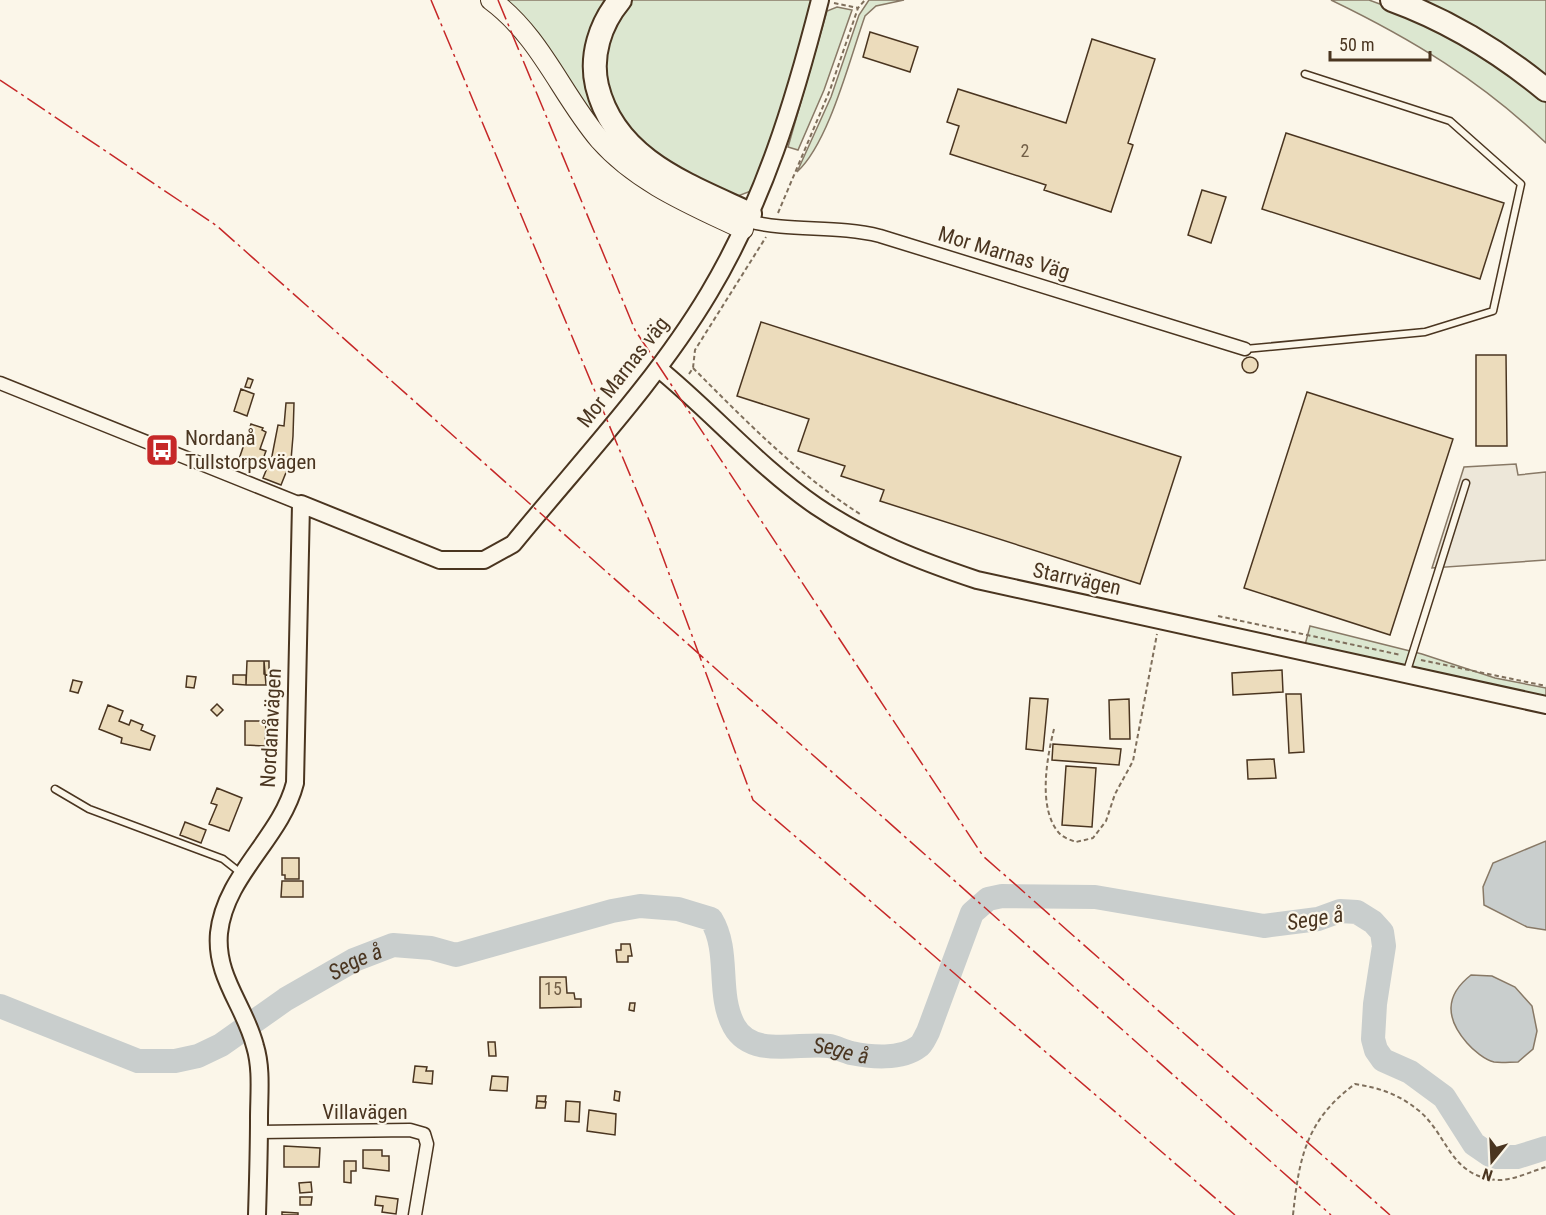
<svg xmlns="http://www.w3.org/2000/svg" width="1546" height="1215" viewBox="0 0 1546 1215" font-family="'Roboto Condensed',sans-serif">
<style>
.green{fill:#dce7d0;stroke:#887966;stroke-width:1.5}
.parking{fill:#ede7d9;stroke:#887966;stroke-width:1.5}
.water{fill:#c9cecd;stroke:#887966;stroke-width:1.5}
.lines{fill:none;stroke-linecap:round;stroke-linejoin:round}
.river{stroke:#c9cecd;stroke-width:24}
.building{fill:#ecdcbc;stroke:#4a3520;stroke-width:1.5}
.lane-casing{stroke:#4a3520;stroke-width:9}
.street-casing{stroke:#4a3520;stroke-width:15}
.secondary-casing{stroke:#4a3520;stroke-width:20}
.primary-casing{stroke:#4a3520;stroke-width:22}
.highway-casing{stroke:#4a3520;stroke-width:26}
.path{stroke:#7f6f5c;stroke-width:2;stroke-dasharray:4.5 3;stroke-linecap:butt}
.lane{stroke:#fbf6e9;stroke-width:6}
.street{stroke:#fbf6e9;stroke-width:12}
.secondary{stroke:#fbf6e9;stroke-width:16}
.primary{stroke:#fbf6e9;stroke-width:20}
.highway{stroke:#fbf6e9;stroke-width:22}
.power{stroke:#c62828;stroke-width:1.5;stroke-dasharray:21 4.5 3 4.5;stroke-linecap:butt}
.labels{text-anchor:middle;stroke-width:4.5;stroke-linejoin:round;paint-order:stroke}
.number-label{font-size:18px;fill:#725f47}
.street-label{font-size:21px;fill:#4a3520;stroke:#fbf6e9}
.poi-label{font-size:21px;fill:#4a3520;stroke:#fbf6e9;text-anchor:start}
.water-label{font-size:22px;font-style:italic;fill:#4a3520;stroke:#fbf6e9}
</style>
<rect width="100%" height="100%" fill="#fbf6e9"/>
<path class="green" d="M499 0H610L596 25 615 147Z
M629 0H813L783 111 751 191 738 196 667 167 611 109 602 54Z
M869 0H904L876 6 865 16C850 58 829 143 797 172L831 97 859 15Z
M1331 0H1369L1407 14 1444 32 1526 84 1546 101V143C1481 81 1412 39 1331 0Z
M1409 0H1546V83Z
M837 7 852 10 824 90 798 150 788 147 827 11Z
M1310 626 1422 654 1495 678 1546 688V700L1423 669 1305 645Z"/>
<path class="parking" d="M1516 464 1518 475 1546 472V560L1432 568 1464 467Z"/>
<path class="water" d="M1546 841V930L1527 927 1484 905 1483 887 1493 863Z
M1471 975 1492 976 1515 987 1532 1006 1537 1031 1533 1049 1518 1062C1510 1062 1501 1063 1494 1062 1485 1060 1473 1050 1467 1043 1446 1019 1444 996 1471 975Z"/>
<g class="lines">
<path class="river" id="s1" d="M0 1006 138 1061H175L198 1056 221 1045 286 999 354 960 393 945 431 948 456 955 612 911 640 906 678 909 711 919C731 952 716 993 734 1026 752 1059 800 1042 829 1046 836 1047 843 1051 851 1053 870 1057 901 1060 918 1047 923 1044 925 1037 928 1032L972 913 988 899 1002 896 1095 897 1264 926 1318 919 1340 911 1357 912 1373 922 1382 932 1384 946 1375 1004 1373 1039 1376 1050 1383 1060 1410 1072 1444 1097 1474 1144 1493 1157H1517L1546 1148"/>
</g>
<path class="building" d="M870 32 918 47 910 72 863 57Z
M1092 39 1155 59 1128 143 1133 145 1111 212 1044 190 1046 185 950 154 959 126 947 122 958 89 1066 123Z
M1286 133 1504 203 1480 279 1262 209Z
M1202 190 1226 197 1211 243 1188 235Z
M761 322 1181 457 1140 584 880 501 884 490 841 476 845 466 798 451 809 419 737 396Z
M1476 355H1506L1507 446H1476Z
M1242 365a8 8 0 1 1 16 0a8 8 0 1 1-16 0Z
M248 378 253 380 250 388 245 387Z
M241 389 254 394 247 416 234 411Z
M1307 392 1453 439 1390 635 1244 588Z
M286 403H294L293 436 291 460 281 485 263 478 272 456 278 425 284 426Z
M251 424 263 428 262 430 266 432 260 449 266 451 260 467 239 459Z
M247 661H264L266 685H246Z
M264 661H269V676L264 674Z
M1282 670 1283 692 1233 695 1232 673Z
M233 675H246V685L233 684Z
M187 676 196 677 194 688 186 687Z
M73 680 82 682 78 693 70 691Z
M1286 694H1301L1304 752 1289 753Z
M1030 698 1048 699 1043 751 1026 749Z
M1129 699 1130 739H1110L1109 700Z
M217 704 223 710 217 716 211 710Z
M108 705 123 711 119 721 129 725 131 720 143 725 141 730 155 736 150 750 121 743 122 738 99 729Z
M245 721H266L265 746 245 745Z
M1053 744 1121 749 1119 765 1052 760Z
M1274 759 1276 778 1248 779 1247 760Z
M1066 766 1096 768 1092 827 1062 825Z
M217 788 242 798 229 831 209 824 217 805 211 803Z
M185 822 206 830 201 843 180 835Z
M282 858H299V879H285V875H282Z
M282 881H303V897H281Z
M621 944H630L632 956H628V962H617L616 950H621Z
M540 977H566L567 993H574L575 999H581V1007L540 1008Z
M630 1003H635L634 1011 629 1010Z
M488 1042H495L496 1056H489Z
M415 1066 427 1067 426 1071H433L432 1084 413 1082Z
M492 1076 508 1077 507 1091 490 1090Z
M615 1091 620 1092 619 1101 614 1100Z
M537 1096H546L545 1102 537 1101Z
M537 1101 546 1102 545 1108H536Z
M566 1101 580 1102 579 1122 565 1121Z
M589 1110 616 1114 615 1135 587 1131Z
M284 1146 320 1148 319 1167H284Z
M363 1150H382V1156H389V1171L363 1168Z
M344 1161H356V1171H351V1183L344 1182Z
M311 1182 312 1192 300 1193 299 1183Z
M376 1196 398 1199 396 1214 382 1212 383 1206 375 1205Z
M300 1197H312L311 1205H300Z
M282 1212 298 1213V1215H282Z"/>
<g class="lines">
<g class="lane-casing">
<path id="lane" d="M1245 349 1425 332 1493 311 1521 184 1450 121 1305 74
M1406 674 1466 483
M55 789 89 809 223 859 242 874"/>
</g>
<g class="street-casing">
<path id="street" d="M747 221C792 232 836 225 880 236L1245 349
M0 383 301 504
M259 1132 410 1130 424 1134 427 1144 415 1215"/>
</g>
<g class="secondary-casing">
<path id="secondary" d="M658 368C712 412 758 466 816 506 866 540 920 561 977 580L1546 705
M257 1215C258 1183 259 1151 259 1119 259 1094 262 1069 255 1046 245 1006 215 977 219 933 225 875 281 838 295 783L301 504 440 560H484L513 544C579 463 656 382 709 293 764 201 794 102 820 0"/>
</g>
<g class="primary-casing">
<path id="primary" d="M491 0C541 37 561 94 600 140 638 183 693 205 743 229"/>
</g>
<g class="highway-casing">
<path id="highway" d="M620 0C600 24 590 56 597 86 615 160 688 185 750 214
M1392 0C1447 20 1501 53 1546 90"/>
</g>
<path class="path" d="M834 3 858 8
M778 213 830 90 858 8 865 0
M693 368C746 421 797 474 860 514
M689 374 693 368 695 350 766 237
M1218 616 1401 655
M1421 660 1546 686
M1054 729C1047 757 1037 810 1060 834 1064 838 1071 840 1076 842L1093 838 1106 821 1115 794 1133 761 1157 634
M1293 1215C1299 1158 1306 1120 1355 1084 1380 1088 1398 1094 1418 1110 1448 1134 1449 1176 1497 1180 1512 1181 1532 1171 1546 1167"/>
<use href="#lane" class="lane"/>
<use href="#street" class="street"/>
<use href="#secondary" class="secondary"/>
<use href="#primary" class="primary"/>
<use href="#highway" class="highway"/>
<path class="power" d="M431 0 651 525 753 800 1235 1215
M498 0 635 330 983 856 1390 1215
M0 80 217 226 1331 1215"/>
</g>
<defs>
<g id="bus-square" transform="scale(1.725)"><rect x="-9" y="-9" width="18" height="18" rx="4" fill="#c62828" stroke="#fbf6e9"/><path d="M-5-6H5V4H4V6H2V4H-2V6H-4V4H-5ZM-3.5-4V0h7V-4ZM-3.5 1.2v1.5H-2V1.2ZM2 1.2v1.5H3.5V1.2Z" fill="#fff"/></g>
</defs>
<g fill-rule="evenodd">
<use href="#bus-square" x="162" y="450"/>
</g>
<g class="labels">
<g class="number-label">
<text x="1025" y="157">2</text>
<text x="553" y="995">15</text>
</g>
<g class="street-label">
<text transform="translate(1004 253) rotate(17)" y="7">Mor Marnas Väg</text>
<text transform="translate(623 372) rotate(-52)" y="7">Mor Marnas väg</text>
<text transform="translate(1077 579) rotate(12)" y="7">Starrvägen</text>
<text transform="translate(271 728) rotate(-87)" y="7">Nordanåvägen</text>
<text x="365" y="1119">Villavägen</text>
</g>
<g class="poi-label">
<text x="185" y="445">Nordanå<tspan x="185" dy="24">Tullstorpsvägen</tspan></text>
</g>
<g class="water-label">
<text transform="translate(1315 918) rotate(-9)" y="8">Sege å</text>
<text dy="8" stroke="none"><textPath href="#s1" startOffset="393">Sege å</textPath></text>
<text dy="8" stroke="none"><textPath href="#s1" startOffset="987">Sege å</textPath></text>
</g>
</g>
<g transform="translate(1492 1161) rotate(198)" stroke="#fbf6e9" stroke-width="4.5" paint-order="stroke">
<path d="M0-4.5L10 22L0 15L-10 22Z" fill="#4a3520"/>
<text y="-9" font-size="16" font-weight="bold" text-anchor="middle" fill="#4a3520">N</text>
</g>
<path d="M1330 51v9h100v-9" fill="none" stroke="#4a3520" stroke-width="3"/>
<text x="1339" y="51" font-size="18" fill="#4a3520" stroke="#fbf6e9" stroke-width="4.5" paint-order="stroke">50 m</text>
</svg>
